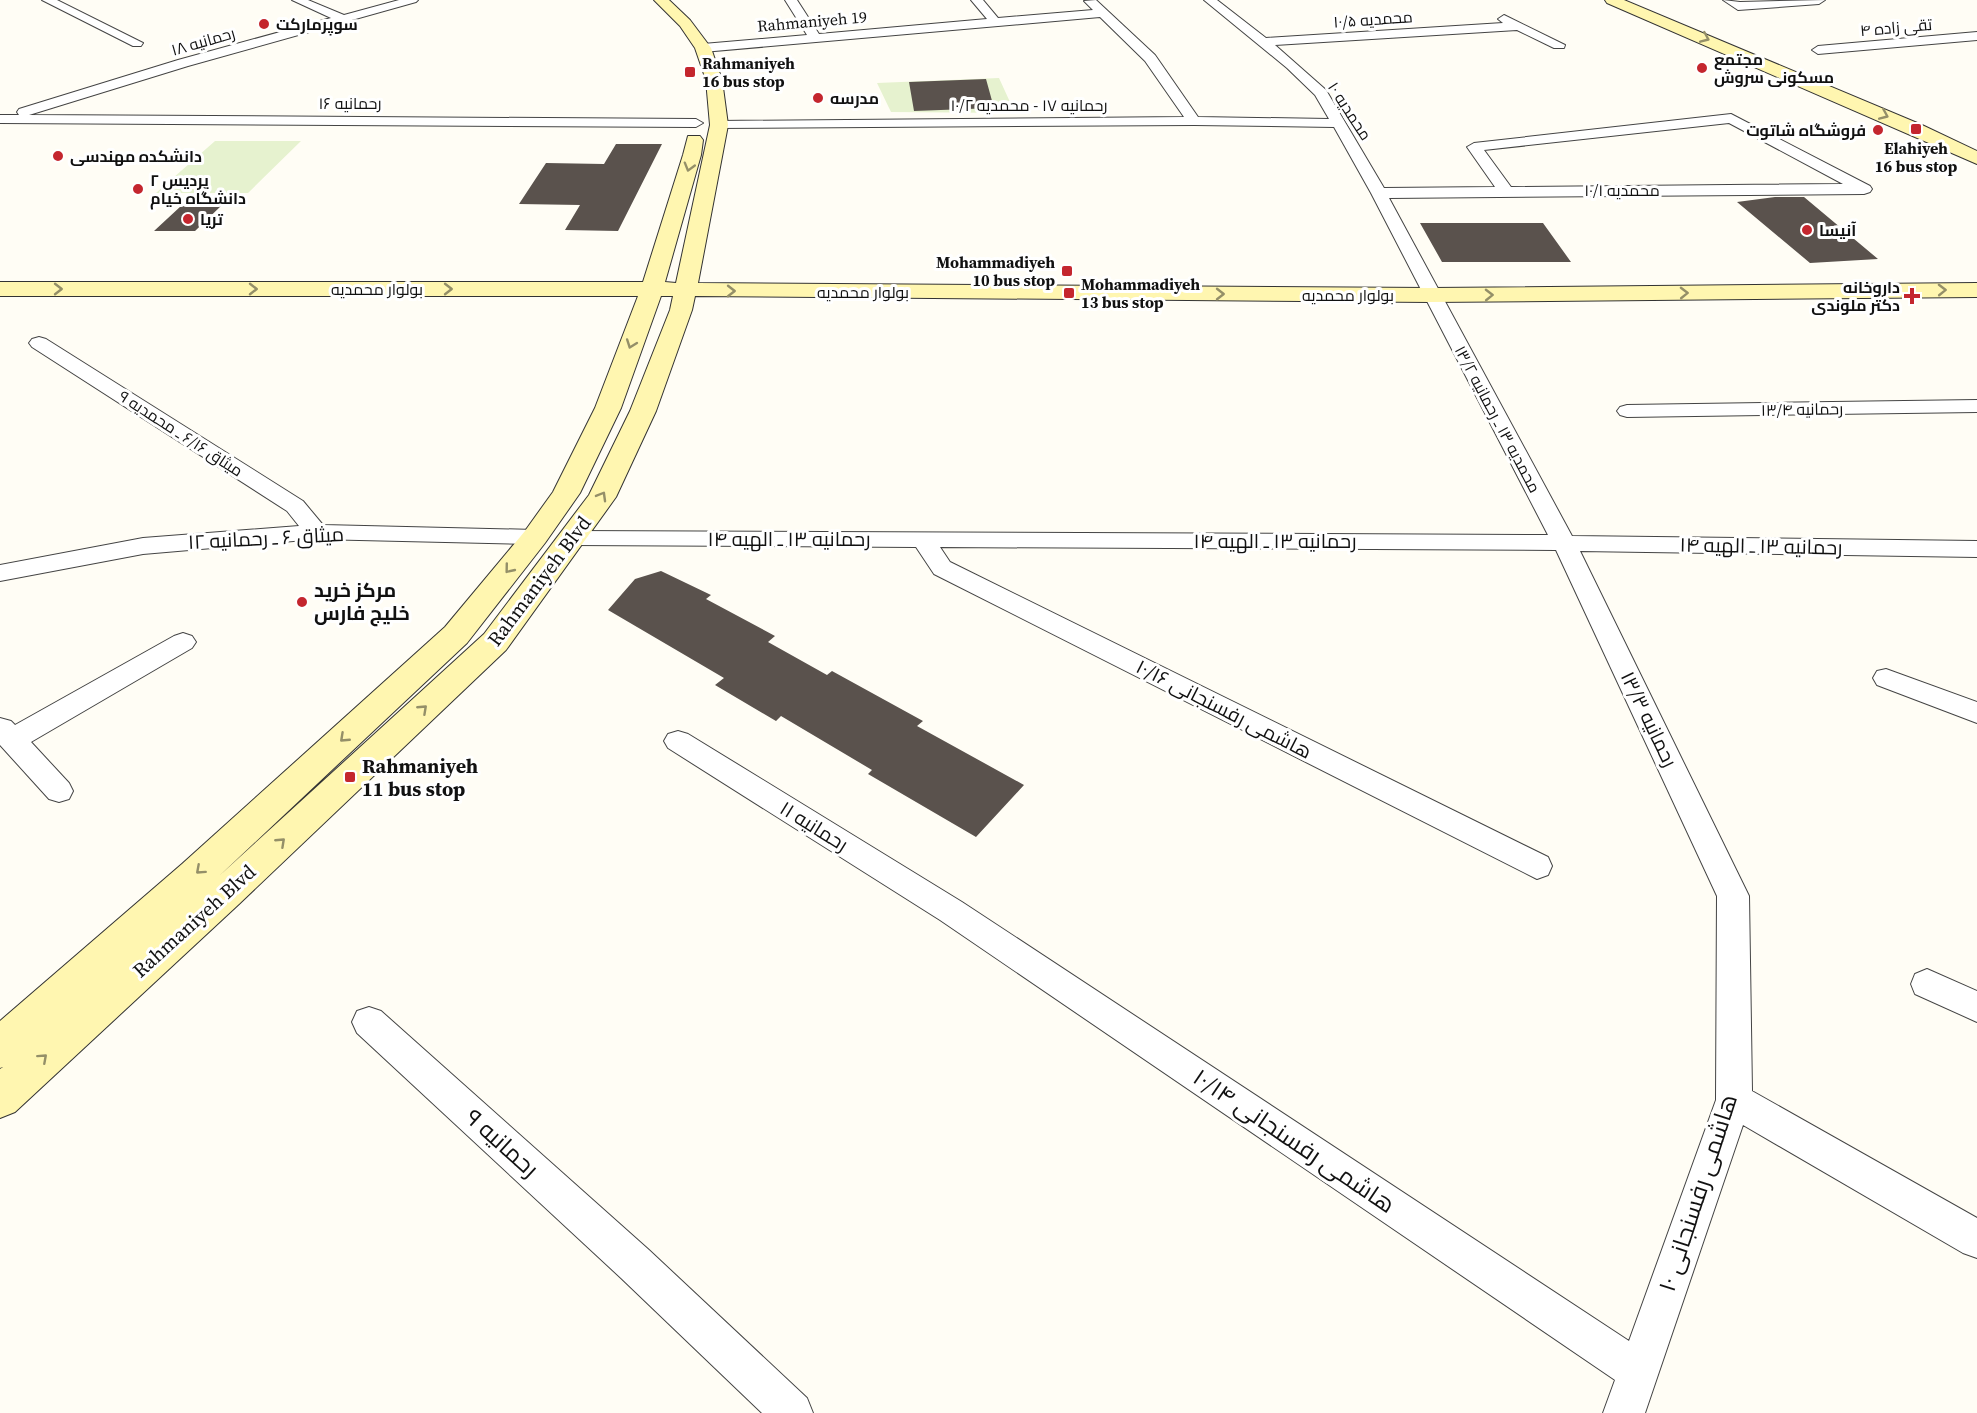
<svg xmlns="http://www.w3.org/2000/svg" width="1977" height="1413" viewBox="0 0 1977 1413" font-family="'Source Serif 4',Cairo,serif">
<style>
.pitch{fill:#e6f2cf}
.building{fill:#5a524d}
.lines{fill:none;stroke-linecap:round;stroke-linejoin:round}
.street-casing{stroke:#444;stroke-width:2}
.secondary-casing{stroke:#333;stroke-width:2}
.street{fill:#fff;fill-rule:evenodd}
.secondary{fill:#fff6b0;fill-rule:evenodd}
.oneway{stroke:#948f68}
.poi-dot{fill:#c4262e;stroke:#fff;stroke-width:2}
.labels{text-anchor:middle;stroke-width:6;stroke-linejoin:round;paint-order:stroke}
.far-street-label{font-size:16px;fill:#111;stroke:#fff}
.far-poi-label{font-size:16px;font-weight:bold;fill:#111;stroke:#fff;text-anchor:start}
.street-label{font-size:20px;fill:#111;stroke:#fff}
.poi-label{font-size:20px;font-weight:bold;fill:#111;stroke:#fff;text-anchor:start}
.near-street-label{font-size:24px;fill:#111;stroke:#fff}
</style>
<rect width="100%" height="100%" fill="#fffdf5"/>
<path class="pitch" d="M999 78 1015 113 891 112 877 83Z
M215 141H301L248 193H156Z"/>
<path class="building" d="M986 79 994 108 914 111 909 82Z
M616 144H662L618 231 565 230 580 205 519 204 546 163 604 164Z
M1775 197H1804L1878 259 1810 263 1737 202Z
M181 206H221L195 231H154Z
M1420 223H1543L1571 262H1442Z
M661 571 711 595 706 599 775 636 768 642 827 675 832 671 923 721 917 726 1024 785 976 837 868 774 872 770 781 716 776 721 715 685 724 678 608 610 635 579Z"/>
<g class="lines">
<g class="street-casing">
<path id="street" d="M42 0H57L143 43 141 46H133Z
M292 0H308L344 15 399 0H418L416 2 188 66 29 115 696 119 703 123 696 127 0 123V115H19L17 112 19 109 178 60 331 18Z
M785 0H797L819 34 987 19 971 0H983L998 18 1093 10 1084 1 1096 0 1155 55 1198 117 1329 119 1315 95 1287 68 1204 0H1217L1266 38 1503 23 1498 19 1504 15 1565 45 1564 48H1554L1517 30 1275 45 1326 90 1384 188 1495 187 1467 147 1474 143 1731 114 1870 186 1872 189 1870 192 1864 194 1389 198 1572 536 1977 541V557L1580 551 1749 896 1752 1091 1977 1218V1258L1963 1253 1743 1125 1645 1413H1603L1615 1380 940 920 668 748 664 741 668 734 678 731 688 734 962 902 1629 1341 1716 1100 1717 896 1556 550 940 547 950 562 1548 857 1552 866 1548 875 1537 879 934 574 916 547 573 545 565 543 561 538 565 533 573 531 1548 535 1371 193 1334 127 1194 125 714 128 712 125 719 121 1184 117 1145 61 1100 17 703 52 697 48 703 44 807 35ZM1729 123 1843 184 1511 187 1484 150Z
M1723 0 1740 2 1825 0 1819 4 1738 10Z
M1977 32V40L1818 54 1812 50 1818 46Z
M39 337 46 339 303 501 323 525 535 530 543 532 547 537 543 542 535 544 316 539 143 554 0 581V565L143 538 299 526 287 511 32 347 29 343 32 339Z
M1977 400V412L1627 417 1620 415 1617 411 1620 407 1627 405Z
M183 633 192 636 196 642 192 648 31 742 69 783 73 791 69 799 59 802 49 799 0 745V718L11 721 15 725 174 636Z
M1886 669 1977 702V723L1877 685 1873 678 1877 671Z
M1927 969 1977 991V1022L1915 994 1911 984 1915 974Z
M369 1007 381 1011 649 1250 807 1398 813 1413H762L621 1278 357 1033 352 1022 357 1011Z"/>
</g>
<g class="secondary-casing">
<path id="secondary" d="M654 0H669L690 20 711 48 722 80 728 125 698 283 1431 288 1977 283V297L1431 302 695 296 692 310 656 411 616 497 506 650 239 904 15 1112 0 1118V1069L3 1067 0 1068V1021L182 864 445 627 525 531 553 492 595 408 638 296H0V282H643L683 155 688 136H700L703 140 701 155 665 282 676 283 710 125 706 80 695 48 680 26ZM661 296H673L670 310 630 411 589 495 484 634 218 877 467 643 545 543 580 493 621 408Z
M1605 0H1624L1922 125 1977 151V164L1607 3Z"/>
</g>
<use href="#street" class="street"/>
<use href="#secondary" class="secondary"/>
</g>
<defs><path id="oneway-chevron" d="M-2-3.5L2.5 0L-2 3.5" fill="none" stroke-width="1.6" stroke-linecap="round" stroke-linejoin="round" transform="scale(1.5)"/></defs>
<g class="oneway">
<use href="#oneway-chevron" transform="translate(1705 38) rotate(23)"/>
<use href="#oneway-chevron" transform="translate(1884 115) rotate(23)"/>
<use href="#oneway-chevron" transform="translate(689 167) rotate(106)"/>
<use href="#oneway-chevron" transform="translate(58 289)"/>
<use href="#oneway-chevron" transform="translate(253 289)"/>
<use href="#oneway-chevron" transform="translate(448 289)"/>
<use href="#oneway-chevron" transform="translate(1942 290) rotate(-1)"/>
<use href="#oneway-chevron" transform="translate(731 291)"/>
<use href="#oneway-chevron" transform="translate(1684 293) rotate(-1)"/>
<use href="#oneway-chevron" transform="translate(1220 294)"/>
<use href="#oneway-chevron" transform="translate(1489 295) rotate(-1)"/>
<use href="#oneway-chevron" transform="translate(631 344) rotate(110)"/>
<use href="#oneway-chevron" transform="translate(602 496) rotate(-60)"/>
<use href="#oneway-chevron" transform="translate(509 569) rotate(129)"/>
<use href="#oneway-chevron" transform="translate(423 709) rotate(-43)"/>
<use href="#oneway-chevron" transform="translate(344 738) rotate(137)"/>
<use href="#oneway-chevron" transform="translate(281 842) rotate(-43)"/>
<use href="#oneway-chevron" transform="translate(200 870) rotate(138)"/>
<use href="#oneway-chevron" transform="translate(43 1058) rotate(-42)"/>
</g>
<g class="poi-dot">
<circle cx="264" cy="24" r="6"/>
<circle cx="1702" cy="68" r="6"/>
<rect x="684" y="66" width="12" height="12" rx="3"/>
<circle cx="818" cy="98" r="6"/>
<rect x="1910" y="123" width="12" height="12" rx="3"/>
<circle cx="1878" cy="130" r="6"/>
<circle cx="58" cy="156" r="6"/>
<circle cx="138" cy="189" r="6"/>
<circle cx="188" cy="219" r="6"/>
<circle cx="1807" cy="230" r="6"/>
<rect x="1061" y="265" width="12" height="12" rx="3"/>
<rect x="1063" y="287" width="12" height="12" rx="3"/>
<path d="M1909 287h6v6h6v6h-6v6h-6v-6h-6v-6h6z"/>
<circle cx="302" cy="602" r="6"/>
<rect x="344" y="771" width="12" height="12" rx="3"/>
</g>
<g class="labels">
<g class="far-street-label">
<text transform="translate(1373 19) rotate(-4)" y="6">محمدیه ۱۰/۵</text>
<text transform="translate(812 21) rotate(-5)" y="6">Rahmaniyeh 19</text>
<text transform="translate(1896 27) rotate(-5)" y="6">تقی زاده ۴</text>
<text transform="translate(203 41) rotate(-16)" y="6">رحمانیه ۱۸</text>
<text x="350" y="109">رحمانیه ۱۶</text>
<text x="1029" y="111">رحمانیه ۱۷ - محمدیه ۱۰/۲</text>
<text transform="translate(1350 111) rotate(57)" y="6">محمدیه ۱۰</text>
<text x="1622" y="196">محمدیه ۱۰/۱</text>
<text x="377" y="295">بولوار محمدیه</text>
<text x="863" y="298">بولوار محمدیه</text>
<text x="1348" y="301">بولوار محمدیه</text>
<text transform="translate(1802 409) rotate(-1)" y="6">رحمانیه ۱۳/۴</text>
<text transform="translate(1498 419) rotate(62)" y="6">محمدیه ۱۳ ـ رحمانیه ۱۳/۲</text>
<text transform="translate(181 433) rotate(33)" y="6">میثاق ۶/۱۶ ـ محمدیه ۹</text>
</g>
<g class="far-poi-label">
<text x="276" y="30">سوپرمارکت</text>
<text x="1714" y="65">مجتمع<tspan x="1714" dy="18">مسکونی سروش</tspan></text>
<text x="702" y="69">Rahmaniyeh<tspan x="702" dy="18">16 bus stop</tspan></text>
<text x="830" y="104">مدرسه</text>
<text x="1866" y="136" text-anchor="end">فروشگاه شاتوت</text>
<text x="1916" y="154" text-anchor="middle">Elahiyeh<tspan x="1916" dy="18">16 bus stop</tspan></text>
<text x="70" y="162">دانشکده مهندسی</text>
<text x="150" y="186">پردیس ۲<tspan x="150" dy="18">دانشگاه خیام</tspan></text>
<text x="200" y="225">تریا</text>
<text x="1819" y="236">آنیسا</text>
<text x="1055" y="268" text-anchor="end">Mohammadiyeh<tspan x="1055" dy="18">10 bus stop</tspan></text>
<text x="1081" y="290">Mohammadiyeh<tspan x="1081" dy="18">13 bus stop</tspan></text>
<text x="1900" y="293" text-anchor="end">داروخانه<tspan x="1900" dy="18">دکتر ملوندی</tspan></text>
</g>
<g class="street-label">
<text transform="translate(266 538) rotate(-3)" y="7">میثاق ۶ ـ رحمانیه ۱۲</text>
<text x="789" y="546">رحمانیه ۱۳ ـ الهیه ۱۴</text>
<text x="1275" y="548">رحمانیه ۱۳ ـ الهیه ۱۴</text>
<text transform="translate(1761 546) rotate(1)" y="7">رحمانیه ۱۳ ـ الهیه ۱۴</text>
<text transform="translate(539 581) rotate(-53)" y="7">Rahmaniyeh Blvd</text>
<text transform="translate(1224 709) rotate(27)" y="7">هاشمی رفسنجانی ۱۰/۱۶</text>
<text transform="translate(1649 719) rotate(64)" y="7">رحمانیه ۱۳/۳</text>
<text transform="translate(814 826) rotate(32)" y="7">رحمانیه ۱۱</text>
<text transform="translate(194 921) rotate(-42)" y="7">Rahmaniyeh Blvd</text>
</g>
<g class="poi-label">
<text x="314" y="597">مرکز خرید<tspan x="314" dy="23">خلیج فارس</tspan></text>
<text x="362" y="773">Rahmaniyeh<tspan x="362" dy="23">11 bus stop</tspan></text>
</g>
<g class="near-street-label">
<text transform="translate(1294 1141) rotate(34)" y="8">هاشمی رفسنجانی ۱۰/۱۴</text>
<text transform="translate(502 1143) rotate(42)" y="8">رحمانیه ۹</text>
<text transform="translate(1698 1193) rotate(-72)" y="8">هاشمی رفسنجانی ۱۰</text>
</g>
</g>
</svg>
